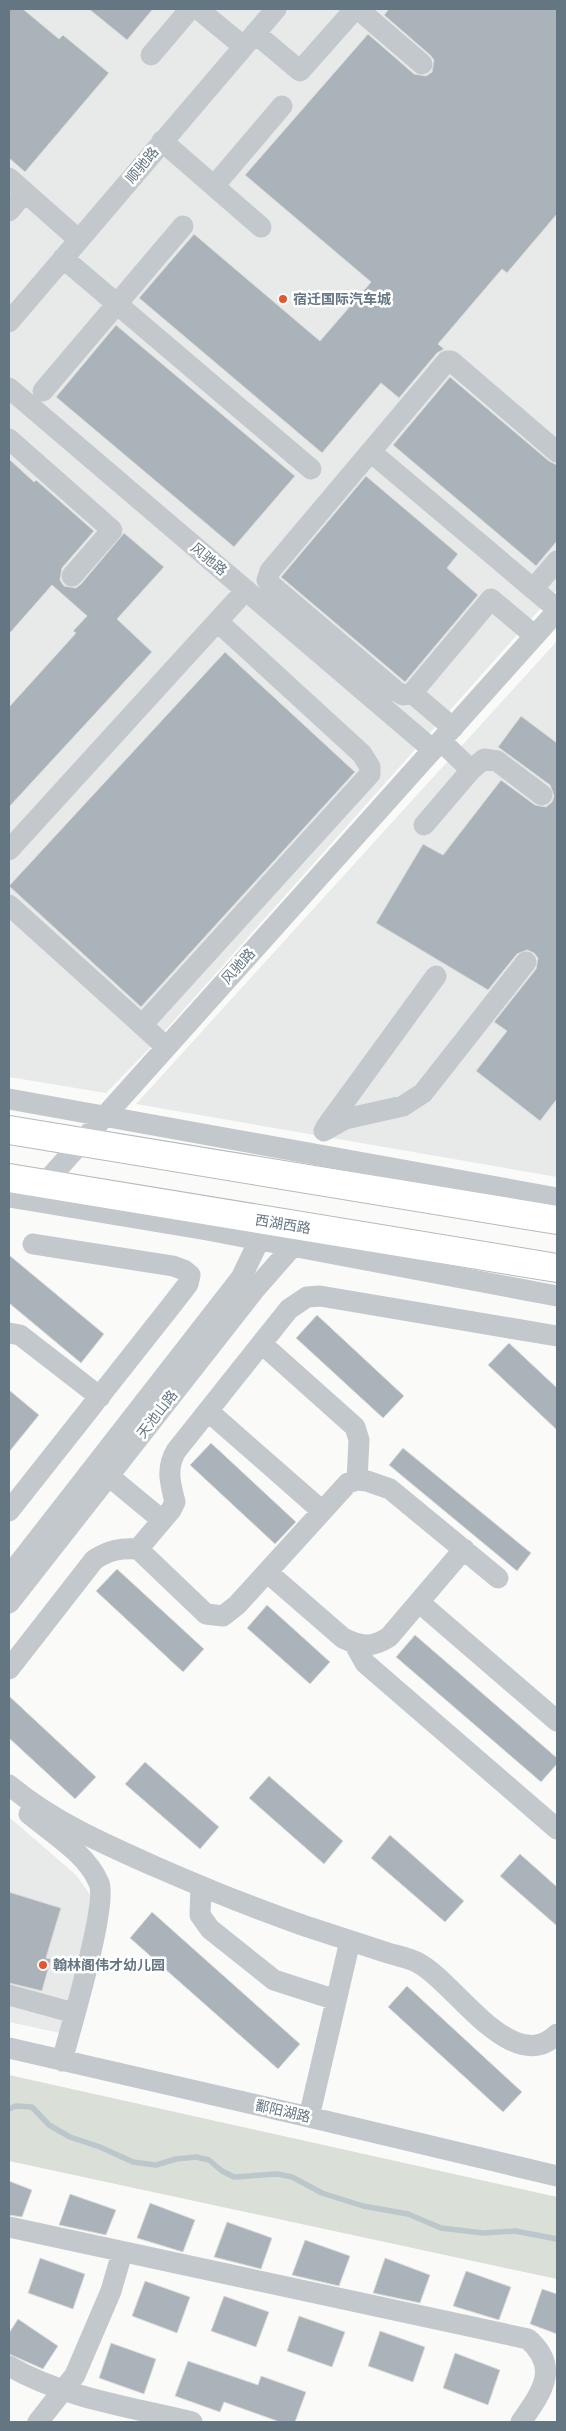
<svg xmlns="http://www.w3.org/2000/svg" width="566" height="2431" viewBox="0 0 566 2431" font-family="Rubik,'Noto Sans SC',sans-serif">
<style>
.built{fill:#e8e9e9}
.green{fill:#dadfd7}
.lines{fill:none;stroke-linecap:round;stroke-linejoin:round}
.stream{stroke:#bbc7cb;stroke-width:5.5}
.building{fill:#aab3b9;stroke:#dcdcda}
.major-casing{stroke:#b5babe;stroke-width:30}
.minor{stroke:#c3c8cc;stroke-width:21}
.major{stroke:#fff;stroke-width:28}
.poi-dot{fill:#e4572e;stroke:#fff;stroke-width:2}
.labels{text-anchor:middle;stroke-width:5;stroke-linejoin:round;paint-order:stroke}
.street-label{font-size:14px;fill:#657683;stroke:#fff}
.poi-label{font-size:14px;font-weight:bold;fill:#657683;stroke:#fff;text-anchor:start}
</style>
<rect width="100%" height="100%" fill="#fafaf8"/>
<path class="built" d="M9 9H557V590L146 1052 106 1093 9 1077Z
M557 641V1177L136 1104Z
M9 1817 76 1875 91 1896 92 1908 60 2033 9 2022Z"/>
<path class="green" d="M9 2075 557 2197V2279L9 2161Z"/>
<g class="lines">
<path class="stream" d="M9 2109 16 2106 32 2107 49 2125 70 2137 100 2147 133 2162 156 2165 176 2159 196 2157 209 2160 222 2171 234 2177 277 2174 292 2177 322 2193 363 2206 408 2214 441 2228 483 2233 515 2231 557 2239"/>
</g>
<path class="building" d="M9 9H23L59 39 63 35 109 73 25 172 9 158Z
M89 9H153L127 40Z
M389 9H557V214L507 273 502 269 438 344 444 349 437 353 399 398 381 383 322 453 139 298 194 234 320 341 371 282 245 175 368 34 414 74 426 76 432 72 434 60 430 55 384 15Z
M116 325 295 476 234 547 56 397Z
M450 377 549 461 557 465V541L536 566 393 445Z
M9 459 34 482 36 480 94 531 62 568 60 580 64 586 76 588 81 584 124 533 164 567 117 619 152 652 9 807V707L76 633 73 631 87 616 52 585 9 634Z
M366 476 458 554 447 568 478 595 405 682 281 577Z
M225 652 355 772 141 1007 9 886Z
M521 716 557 743V1099L540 1121 476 1071 507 1031 494 1022 536 969 538 958 534 953 527 950 517 954 488 990 376 923 423 844 443 855 501 780 535 805 546 807 552 802 554 796 550 785 498 747Z
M9 1255 104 1334 81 1363 9 1303Z
M317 1315 404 1396 383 1418 296 1338Z
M509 1343 557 1388V1430L488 1365Z
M9 1390 39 1415 9 1452Z
M211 1443 296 1522 275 1544 190 1465Z
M403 1448 531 1553 517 1571 389 1465Z
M117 1569 204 1649 183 1672 96 1591Z
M267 1605 330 1662 310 1684 247 1628Z
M415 1635 557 1758V1764L541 1782 396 1657Z
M9 1696 96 1777 75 1799 9 1738Z
M145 1762 219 1827 200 1849 125 1784Z
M269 1776 343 1841 324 1864 249 1798Z
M390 1835 464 1901 445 1922 371 1858Z
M520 1854 557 1887V1926L500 1876Z
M9 1892 61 1908 46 1958 51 1959 42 1991 9 1983Z
M152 1912 300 2044 278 2069 130 1938Z
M407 1986 522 2092 503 2112 388 2007Z
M9 2181 32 2190 22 2217 9 2215Z
M70 2194 116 2210 106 2235 59 2225Z
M150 2203 195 2220 183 2252 137 2238Z
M227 2222 272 2238 261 2269 214 2257Z
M305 2240 350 2256 339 2286 292 2275Z
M40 2258 85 2274 73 2309 28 2293Z
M385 2258 430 2275 420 2303 373 2293Z
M466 2271 511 2287 499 2320 453 2306Z
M145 2281 190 2297 177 2333 132 2316Z
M542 2289 557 2294V2334L530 2324Z
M224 2296 269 2312 256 2347 211 2331Z
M299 2316 345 2332 332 2367 287 2351Z
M18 2319 58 2346 43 2369 9 2354V2333Z
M380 2331 425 2347 413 2382 368 2366Z
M111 2343 156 2359 144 2394 99 2378Z
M455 2353 500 2370 488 2405 443 2388Z
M188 2361 258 2385 261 2376 306 2392 295 2422H280L224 2402 220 2412 175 2396Z"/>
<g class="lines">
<g class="major-casing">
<path id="major" d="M9 1130 557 1220
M9 1178 557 1268"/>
</g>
<path class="minor" d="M198 9 243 46
M358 9 422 64
M255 33 300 71 355 9
M151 55 190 9
M162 141 261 227
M9 178 79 240
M214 186 282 106
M9 211 25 192
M63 258 311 469
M9 322 276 9
M9 388 433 750
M43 391 183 226
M9 439 112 530 72 576
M371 452 557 609
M533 589 557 561
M412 693 403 695 396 691 270 584 267 580 270 571 447 361H451L557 452
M453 728 412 693 491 599 535 636
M441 741 471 770
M424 825 471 770 484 759 497 761 542 795
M9 850 246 590
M9 905 142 1025
M166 1047 142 1025 370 774V767L362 754 218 622
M9 1099 557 1198
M326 1127 436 976
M324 1131 345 1119 403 1106 423 1093 526 962
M44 1184 557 611
M9 1197 207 1230 557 1296
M9 1333 20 1335 100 1397
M262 1344 355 1427 359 1440 357 1480
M208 1411 322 1511
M99 1468 162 1520
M9 1511 171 1306 188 1284 190 1275 184 1270 173 1266 33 1244
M138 1549 171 1510 175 1502C170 1483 166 1468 176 1451L289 1309 307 1297 320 1296 557 1336
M267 1572 343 1638C361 1647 372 1648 389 1637L464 1549
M9 1576 241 1278 255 1249 261 1228
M9 1603 256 1288 300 1238
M420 1603 557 1721
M355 1645 365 1663 557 1829
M9 1669 94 1560C109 1550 120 1548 138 1549L206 1614 223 1616 237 1605 348 1483 357 1480 367 1481 390 1489 498 1578
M9 1785C52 1821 102 1843 154 1866 204 1888 253 1908 305 1926 332 1935 360 1944 388 1953 398 1956 411 1958 420 1964 455 1983 513 2078 557 2034
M29 1814C52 1833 87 1854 99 1883 108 1905 70 2030 62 2061
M201 1886 200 1915 210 1929 274 1980 336 2000
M9 1995 74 2013
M9 2048 309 2117 557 2176
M309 2117 350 1941
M9 2227 528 2339C561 2368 541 2393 521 2422
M9 2366C64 2398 131 2407 192 2422
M38 2422 75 2375 111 2291 122 2253"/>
<use href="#major" class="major"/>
</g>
<g class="poi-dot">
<circle cx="283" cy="299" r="5"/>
<circle cx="43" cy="1965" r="5"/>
</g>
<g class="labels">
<g class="street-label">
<text transform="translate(142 165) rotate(-50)" y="5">顺驰路</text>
<text transform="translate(209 559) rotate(40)" y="5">风驰路</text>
<text transform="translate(238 966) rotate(-48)" y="5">风驰路</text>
<text transform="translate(283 1224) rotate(9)" y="5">西湖西路</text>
<text transform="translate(157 1414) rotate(-52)" y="5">天池山路</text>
<text transform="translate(283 2111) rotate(13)" y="5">鄱阳湖路</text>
</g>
<g class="poi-label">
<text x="293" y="304">宿迁国际汽车城</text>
<text x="53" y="1970">翰林阁伟才幼儿园</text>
</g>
</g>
<rect width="566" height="2431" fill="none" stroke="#657683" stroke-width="20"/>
</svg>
